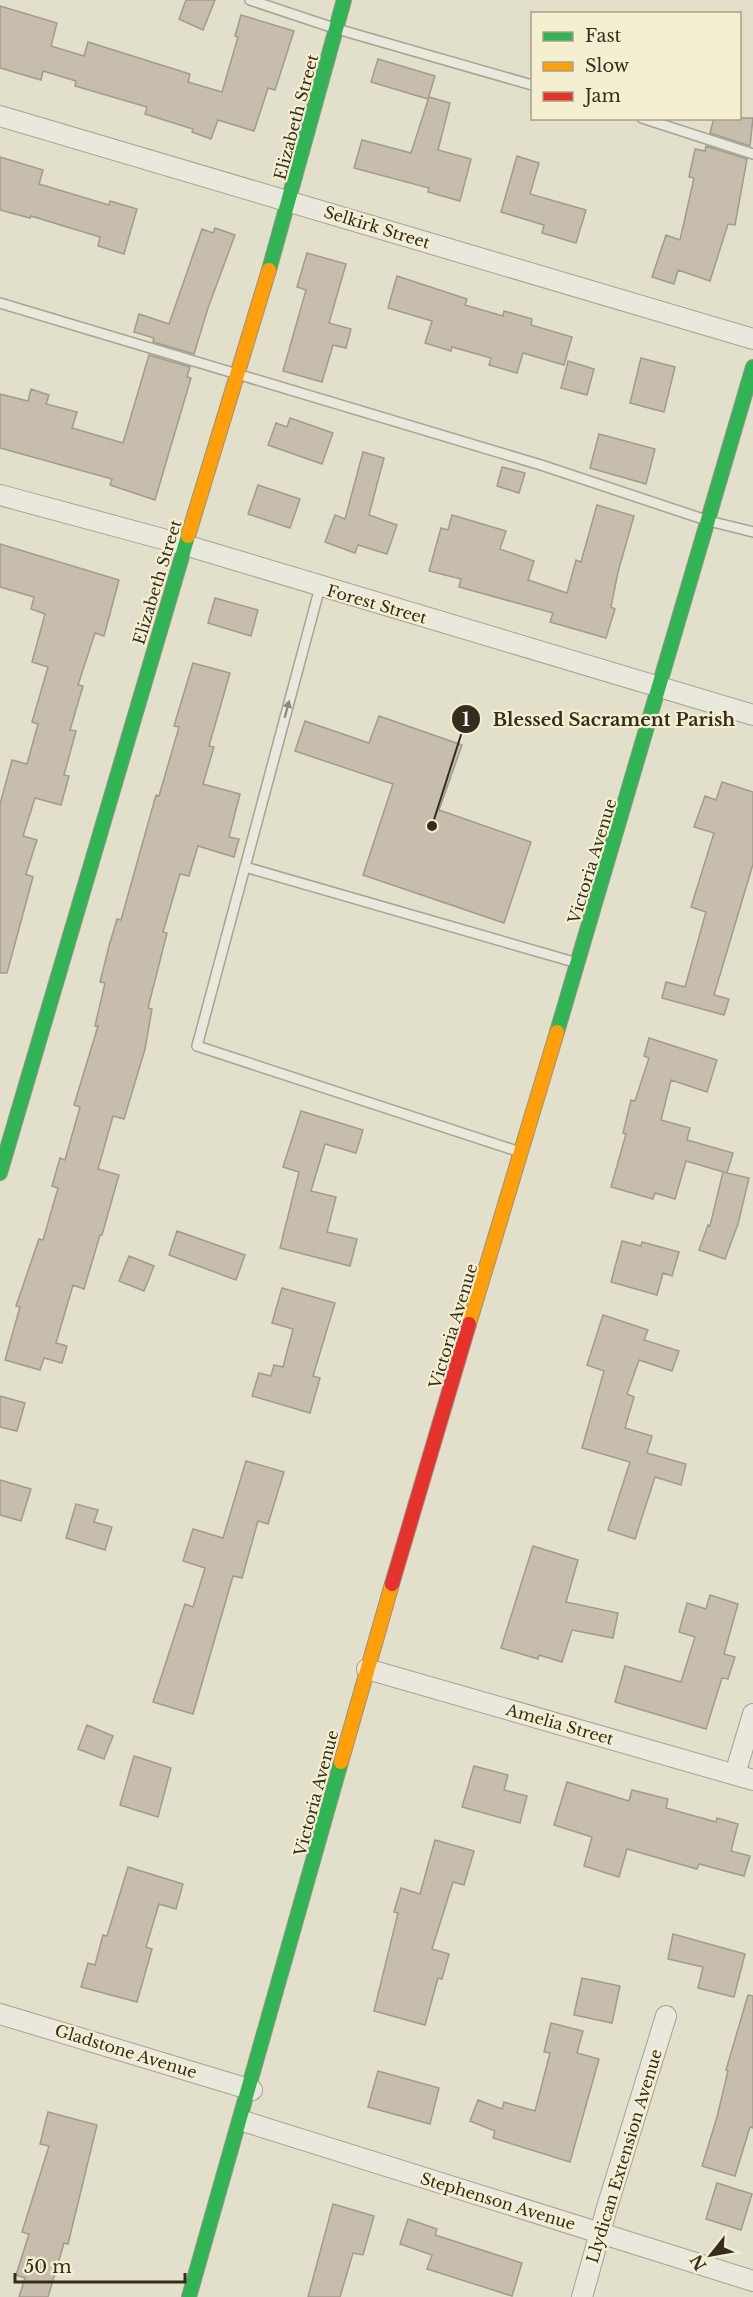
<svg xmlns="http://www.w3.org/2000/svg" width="753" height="2297" viewBox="0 0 753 2297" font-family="'Libre Baskerville',serif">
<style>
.building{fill:#c6bdac;stroke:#a29b8b;stroke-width:1.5}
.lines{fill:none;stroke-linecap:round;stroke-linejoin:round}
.lane-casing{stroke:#a7a394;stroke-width:12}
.street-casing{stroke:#a7a394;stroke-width:22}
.fast-casing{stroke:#969284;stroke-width:16}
.slow-casing{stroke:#969284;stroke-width:16}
.jam-casing{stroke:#969284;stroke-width:16}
.lane{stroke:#eae8dc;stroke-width:9}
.street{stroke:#eae8dc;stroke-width:20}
.fast{stroke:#30b455;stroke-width:14}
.slow{stroke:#ff9f0a;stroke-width:14}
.jam{stroke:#e5322d;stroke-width:14}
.oneway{fill:#908a7c}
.labels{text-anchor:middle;stroke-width:4.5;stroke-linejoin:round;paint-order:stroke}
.street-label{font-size:16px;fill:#352c1d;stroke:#f4efd0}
.leader{fill:none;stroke:#352c1d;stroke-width:2}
.callout-dot{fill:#352c1d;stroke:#f4efd0;stroke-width:2}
.mark-label{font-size:18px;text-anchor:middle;font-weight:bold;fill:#fff}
.callout-label{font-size:18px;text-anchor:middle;font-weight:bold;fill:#352c1d;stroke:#f4efd0;stroke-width:4.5;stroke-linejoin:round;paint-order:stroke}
</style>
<rect width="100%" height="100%" fill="#e2dfcb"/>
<path class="building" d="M186 0H215L203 30 179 19Z
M0 6 57 23 51 46 84 56 88 42 190 74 188 82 222 92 238 37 235 36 241 15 294 31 275 90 268 88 254 131 218 120 211 139 192 132 193 129 145 114 147 107 75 86 76 81 43 71 41 80 0 68Z
M378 59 435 76 428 99 371 82Z
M429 97 450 103 438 150 471 159 460 201 428 192 429 188 354 168 362 140 411 153Z
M714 118H753L750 146 710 133Z
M706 146 747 159 735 225 728 224 710 281 678 270 674 284 652 277 666 235 680 240 694 178 689 177 695 149 705 151Z
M517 156 539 163 530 194 586 210 576 243 542 233 544 225 501 212Z
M0 157 43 170 39 184 109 205 110 201 137 209 124 254 98 246 100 237 31 216 30 218 0 210Z
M215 228 235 235 208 308 194 354 153 342 154 338 134 332 139 314 169 324 202 229 213 233Z
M307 253 346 264 329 323 351 329 346 348 333 345 322 382 283 371 306 290 297 287Z
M397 276 467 299 465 305 503 316 504 311 532 319 531 325 572 337 564 365 523 353 517 373 489 365 491 358 452 347 451 351 425 343 432 321 388 308Z
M149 355 190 367 187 377 191 378 155 500 110 485 112 479 0 448V394L28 401 31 389 49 395 46 404 77 412 72 428 123 443Z
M641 358 675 367 664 412 630 403Z
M568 361 594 369 587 395 561 388Z
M290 418 333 433 322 464 268 445 276 423 287 427Z
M599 434 655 449 646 484 590 468Z
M363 452 384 458 369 515 397 525 387 554 358 545 355 553 325 542 335 515 345 519Z
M502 467 525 473 519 493 497 486Z
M258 485 300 499 290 528 248 514Z
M597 505 634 516 618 572 611 607 615 609 606 638 550 622 553 613 459 587 461 579 429 571 441 528 448 530 452 515 506 531 500 549 534 561 528 580 567 593 576 560 581 562Z
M0 544 119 580 104 636 95 633 78 685 83 686 70 730 76 731 64 775 69 776 61 805 35 798 23 836 37 840 26 874 33 877 7 973H0V804L12 760 27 764 38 724 32 722 48 667 32 662 45 614 31 609 34 597 0 587Z
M215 598 258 610 251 636 208 623Z
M193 663 230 673 209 746 214 747 203 784 240 794 229 837 239 839 234 857 198 846 189 876 180 874 163 932 167 933 148 1008 152 1009 145 1049 124 1119 113 1116 98 1169 119 1175 102 1235H100L84 1289 73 1285 56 1343 67 1346 62 1363 44 1358 40 1370 5 1360 20 1307 16 1306 39 1239 43 1240 58 1188 52 1186 60 1158 65 1160 80 1107 74 1105 98 1026H95L105 983 100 982 109 946 117 919 121 920 156 795 159 796 179 727 174 726Z
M379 716 462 745 439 810 531 842 504 923 363 875 393 784 295 751 305 721 369 743Z
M722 782 753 792V864L714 995 729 999 724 1015 662 998 666 982 685 987 706 912 691 907 714 833 694 827 705 796 716 800Z
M649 1038 717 1060 707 1092 671 1080 661 1120 690 1128 687 1140 733 1153 727 1173 686 1161 675 1199 655 1193 653 1199 611 1187 626 1134 623 1133 631 1100 635 1101 649 1058 644 1056Z
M301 1111 363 1130 356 1153 325 1144 311 1191 336 1197 327 1232 357 1239 350 1266 280 1248 299 1172 283 1167Z
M723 1172 749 1178 738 1224 725 1259 699 1250 708 1225 710 1226Z
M177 1231 245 1255 236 1280 169 1255Z
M622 1241 641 1246 642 1242 679 1252 672 1276 663 1273 657 1295 611 1282Z
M129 1256 154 1266 144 1291 119 1281Z
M282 1288 335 1303 313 1376 320 1378 310 1413 252 1396 259 1373 271 1376 274 1365 283 1367 293 1329 272 1323Z
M603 1315 648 1330 644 1340 679 1351 672 1371 639 1360 627 1394 634 1397 625 1428 652 1436 647 1453 686 1464 681 1485 655 1477 635 1539 608 1530 630 1462 582 1448 604 1371 587 1365Z
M0 1396 25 1403 17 1431 0 1427Z
M246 1461 284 1472 268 1524 258 1521 242 1578 233 1576 193 1714 153 1702 185 1604 193 1607 205 1568 183 1561 193 1529 223 1538Z
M0 1480 31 1489 21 1521 0 1515Z
M76 1504 98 1510 94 1522 112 1527 105 1550 66 1538Z
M533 1546 578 1560 566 1602 618 1613 613 1638 572 1630 562 1662 539 1655 538 1659 501 1648Z
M710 1595 738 1604 724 1654 735 1657 728 1679 722 1678 706 1729 615 1702 625 1666 681 1682 695 1637 679 1632 687 1603 706 1609Z
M87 1725 113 1736 104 1759 78 1749Z
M134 1756 171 1768 158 1817 120 1805Z
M474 1766 508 1775 504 1790 527 1796 520 1823 462 1807Z
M567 1782 629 1801 632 1790 668 1799 666 1808 716 1822 717 1818 738 1824 731 1851 750 1856 744 1876 699 1864 697 1869 627 1849 619 1877 584 1866 592 1837 554 1825Z
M435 1840 474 1851 464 1885 453 1882 432 1949 449 1954 442 1979 438 1978 425 2025 374 2011 398 1913 394 1912 401 1888 420 1894Z
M128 1867 183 1884 176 1909 159 1904 146 1947 152 1949 137 2002 81 1987 88 1963 95 1965 103 1935 107 1936Z
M673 1934 745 1954 734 1997 698 1988 703 1967 668 1959Z
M582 1978 620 1986 612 2023 574 2015Z
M748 1995 753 1996V2128L750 2127 735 2176 702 2166 717 2117 728 2071 726 2070Z
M551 2023 583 2031 577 2053 599 2059 570 2162 493 2138 495 2131 470 2121 478 2100 502 2109 504 2102 535 2111 550 2053 544 2052Z
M378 2071 439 2088 430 2124 368 2107Z
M48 2112 97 2125 68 2244 64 2243 48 2297H19L25 2278 16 2275 29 2234 22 2232 49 2146 40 2144Z
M717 2183 752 2194 741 2230 706 2219Z
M333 2204 374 2216 363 2255 353 2253 340 2297H308Z
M408 2219 437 2229 435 2235 522 2263 512 2296 427 2269 432 2255 400 2244Z"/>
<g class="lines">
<g class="lane-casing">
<path id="lane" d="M250 0 337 29 532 85
M642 118 753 154
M0 303 541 465 709 521 753 532
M320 587 197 1046 517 1151
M245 867 574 962"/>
</g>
<g class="street-casing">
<path id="street" d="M0 116 753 339
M0 495 185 545 753 715
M367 1669 753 1780
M735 1774 753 1714
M0 2014 252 2090
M243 2121 753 2281
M582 2297 608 2204 666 2016"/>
</g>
<g class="fast-casing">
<path id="fast" d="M269 270 344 0
M557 1032 753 367
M0 1173 188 536
M189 2297 341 1762"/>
</g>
<g class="slow-casing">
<path id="slow" d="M188 536 269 270
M469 1324 557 1032
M341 1762 392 1584"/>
</g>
<g class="jam-casing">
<path id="jam" d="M392 1584 469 1324"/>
</g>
<use href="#lane" class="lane"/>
<use href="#street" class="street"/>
<use href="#fast" class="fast"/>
<use href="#slow" class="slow"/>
<use href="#jam" class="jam"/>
</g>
<defs><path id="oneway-solid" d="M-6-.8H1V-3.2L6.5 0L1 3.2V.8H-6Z" transform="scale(1.5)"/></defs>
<use class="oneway" href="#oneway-solid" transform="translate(287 709) rotate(-75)"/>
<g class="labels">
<g class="street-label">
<text transform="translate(296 117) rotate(-75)" y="6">Elizabeth Street</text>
<text transform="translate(377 227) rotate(17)" y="6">Selkirk Street</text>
<text transform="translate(157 582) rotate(-73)" y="6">Elizabeth Street</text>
<text transform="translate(377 604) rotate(16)" y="6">Forest Street</text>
<text transform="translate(592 861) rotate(-73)" y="6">Victoria Avenue</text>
<text transform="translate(453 1326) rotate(-73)" y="6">Victoria Avenue</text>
<text transform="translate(560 1724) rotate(16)" y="6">Amelia Street</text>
<text transform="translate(316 1793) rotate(-75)" y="6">Victoria Avenue</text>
<text transform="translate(126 2051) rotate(17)" y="6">Gladstone Avenue</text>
<text transform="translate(624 2156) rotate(-73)" y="6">Llydican Extension Avenue</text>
<text transform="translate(498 2201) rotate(17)" y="6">Stephenson Avenue</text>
</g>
</g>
<path class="leader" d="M432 826L466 719"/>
<g class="callout-dot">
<circle cx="432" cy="826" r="6"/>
<circle cx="466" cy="719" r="15"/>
</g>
<g class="mark-label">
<text x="466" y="726">1</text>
</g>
<g class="callout-label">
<text x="614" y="726">Blessed Sacrament Parish</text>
</g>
<rect x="531" y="12" width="210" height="108" fill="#f4efd0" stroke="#a8a188" stroke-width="1.5"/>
<rect x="543" y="32" width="30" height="9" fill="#30b455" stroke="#a8a188" stroke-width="1.5"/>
<text x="585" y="42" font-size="18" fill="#352c1d">Fast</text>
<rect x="543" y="62" width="30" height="9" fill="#ff9f0a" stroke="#a8a188" stroke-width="1.5"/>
<text x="585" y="72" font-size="18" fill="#352c1d">Slow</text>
<rect x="543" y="92" width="30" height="9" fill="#e5322d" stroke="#a8a188" stroke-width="1.5"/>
<text x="585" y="102" font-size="18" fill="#352c1d">Jam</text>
<g transform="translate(711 2255) rotate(239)" stroke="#f4efd0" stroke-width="4.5" paint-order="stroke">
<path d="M0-4.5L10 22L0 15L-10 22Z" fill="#352c1d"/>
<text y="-9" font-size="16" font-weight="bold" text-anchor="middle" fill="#352c1d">N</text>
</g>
<path d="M15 2273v9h170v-9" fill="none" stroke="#352c1d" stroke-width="3"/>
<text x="24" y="2273" font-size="18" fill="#352c1d" stroke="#f4efd0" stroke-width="4.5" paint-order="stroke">50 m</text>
</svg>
